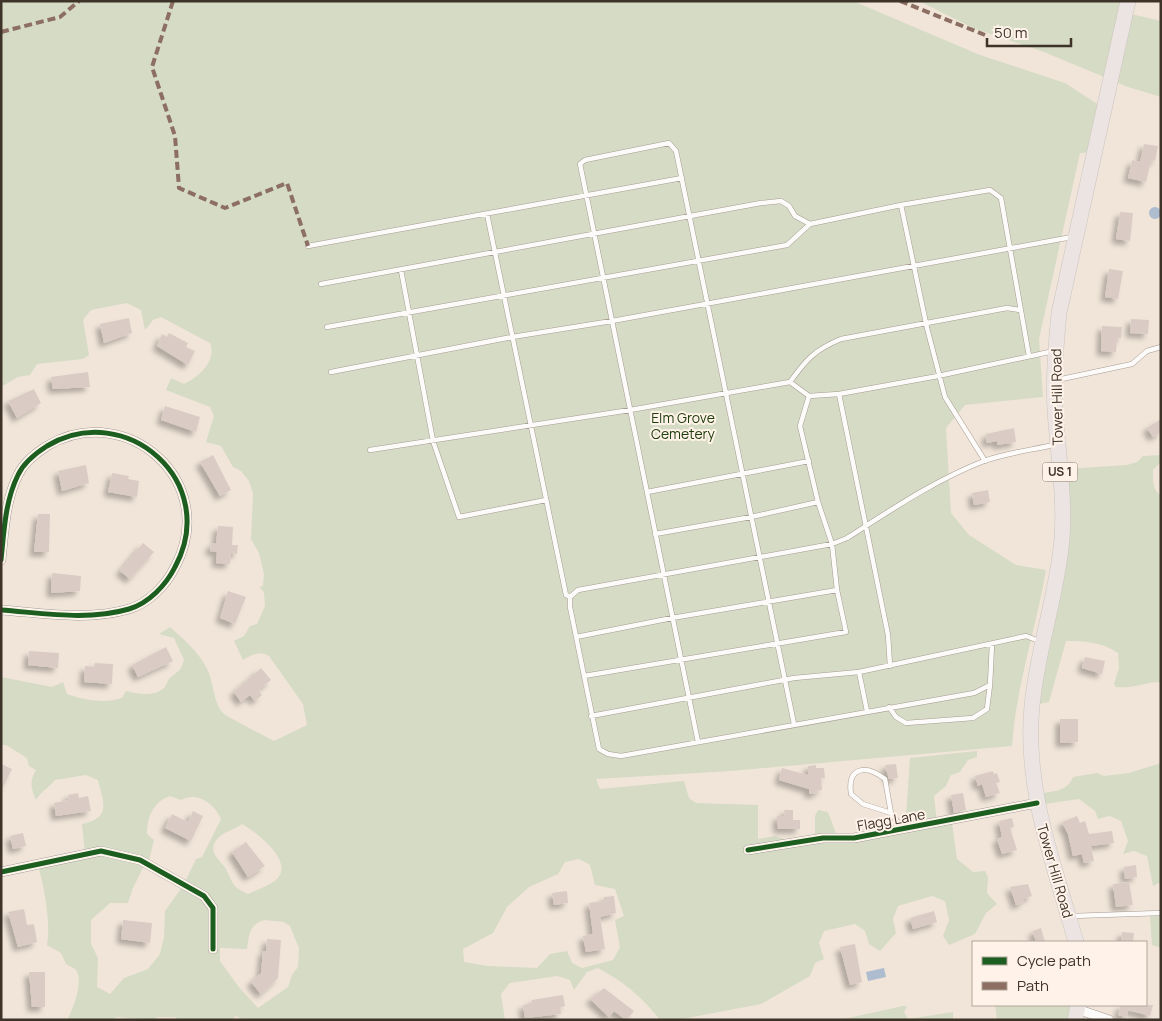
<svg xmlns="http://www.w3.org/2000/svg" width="1162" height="1021" viewBox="0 0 1162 1021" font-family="Manrope,sans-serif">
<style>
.green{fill:#d5dbc5;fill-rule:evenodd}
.water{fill:#adbccf}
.building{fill:#daccc5;filter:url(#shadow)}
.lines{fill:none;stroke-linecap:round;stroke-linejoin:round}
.lane-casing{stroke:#a69b92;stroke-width:5.5}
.street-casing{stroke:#a69b92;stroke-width:10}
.primary-casing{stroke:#ccc5bf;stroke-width:16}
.lane{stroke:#fdfbf9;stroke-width:4.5}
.street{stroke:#fdfbf9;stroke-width:9}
.primary{stroke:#ebe4e2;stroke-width:15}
.quiet{stroke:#8d6e63;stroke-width:4;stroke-dasharray:8 4;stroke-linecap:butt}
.cycleway-casing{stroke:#fff3e9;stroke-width:8}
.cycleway{stroke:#1b5e20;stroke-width:5}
.labels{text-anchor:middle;stroke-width:4;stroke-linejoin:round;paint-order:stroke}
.shield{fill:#fff3e9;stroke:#786d63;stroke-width:1}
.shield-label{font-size:12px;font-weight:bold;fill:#3e3329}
.street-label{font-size:14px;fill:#3e3329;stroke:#fff3e9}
.park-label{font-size:14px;fill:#1c3c09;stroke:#fff3e9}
</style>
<defs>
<filter id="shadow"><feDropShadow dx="-4.5" dy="4.5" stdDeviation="2.5" flood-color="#0004"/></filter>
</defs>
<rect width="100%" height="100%" fill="#f1e5d9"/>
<path class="green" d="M1 1H853L980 55 1065 83 1102 107 1094 152 1080 153 1039 339 1043 397 965 405 946 428 951 513 969 535 1016 565 1046 570C1036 629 1016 686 1012 746L731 771 596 779 600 789 684 781 689 798 696 803 758 805V839L775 836 793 842 815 837V816L818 810 828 812 838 839 898 831 906 816 910 758 977 751V757L968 760 960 772 951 775 946 786 934 796 937 823H952L957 859 973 872 985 871 988 877 987 893 997 904 986 913 975 934 949 945 943 936 949 920 945 901 932 896 898 906 893 919 896 933 880 951 869 944 865 931 855 924 824 931 819 943 824 959 815 963 810 976 761 1004 677 1020H660C643 998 623 981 598 968L587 972 574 990 570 980 557 976 510 983 501 994 505 1020H244L236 1016 232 1020H178L175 1017H157L154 1020 117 1017 109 1020H67C73 1010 84 981 76 970 74 968 69 966 66 964L61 953 47 945C51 923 44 886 38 865L85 854 82 824C111 818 104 804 98 780L86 775 55 780C49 788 41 791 36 800 31 788 29 782 36 770L29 766 27 758 6 745H1V677L52 687 63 682 67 694C84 700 105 704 122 698L126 691C137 694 154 697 164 688 167 685 167 680 170 678 179 670 180 672 184 660L174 638 159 634 170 627C183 639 198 651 206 667 215 683 212 700 223 713 227 717 265 736 274 741L307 725 303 704 269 656C259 650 252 655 243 660L234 641 244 636 250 626 257 624 265 606 264 592 259 587 263 586 264 574 259 553 251 539 253 493 249 481 241 471 233 467 221 446 206 442 214 416 210 407 166 390 171 378 184 384C199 377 217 361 210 343L161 317 153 320 145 330 141 310 127 303 91 310 83 320 89 355 83 359 37 364 30 375 18 377 1 387ZM170 796 181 800C197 791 215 804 221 819L202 857 196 859 183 886 165 911 164 937 160 954 148 969 124 978 110 994 97 987 98 958 91 944V920L110 903H128L133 888 145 864H148L154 840 147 834C147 817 153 802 170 796ZM242 824C256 832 296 862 276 880 268 886 257 890 248 894 232 887 233 883 226 869 220 859 206 852 218 838 224 832 235 829 242 824ZM579 859 590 865 595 885 615 889 624 916 615 920 620 947 613 960 582 968 572 963 567 951 550 954 537 968 488 966 464 962 463 949 493 933 507 907 529 887 558 874 565 862ZM264 920 284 922 290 926 299 948 298 967 292 975 288 987 258 1008 238 986 220 961V948L247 949C249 935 249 925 264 920Z
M919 1H1129L1127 13 1161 21V97L1128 87 1044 52 973 28Z
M1161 455V462L1153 470C1153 481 1152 489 1161 496V682C1144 682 1133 689 1116 687L1114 684 1119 668 1118 653C1101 642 1086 641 1066 641L1049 702 1033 705 1066 469 1127 465 1137 462 1143 456Z
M1161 763V882L1153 886 1147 856 1134 851 1123 854 1128 841 1121 821 1110 816 1098 819 1095 811 1079 799 1038 805 1036 794C1051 791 1067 793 1073 777L1097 773 1104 776 1129 773Z
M1150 916H1161V948L1152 945Z
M995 1005H1077L1075 1020H997Z
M903 1006H907L904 1012 908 1019 953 1012V1020H839Z"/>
<path class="water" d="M1149 213a6 6 0 1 1 12 0a6 6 0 1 1-12 0Z
M884 968 886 977 868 981 866 972Z"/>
<path class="building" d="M1144 144 1158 146 1155 161 1151 160 1146 182 1128 178 1132 160 1140 162Z
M1120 212 1133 213 1130 241 1116 239Z
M1109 269 1123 271 1118 299 1105 297Z
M129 318 132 333 104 343 100 324Z
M1131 319 1149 320 1148 334 1130 333Z
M1102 326 1122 327 1121 338H1117L1116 352 1101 351Z
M169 333 188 343 186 347 195 351 188 365 157 346 162 334 167 337Z
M88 372 90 387 53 389 51 377Z
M34 389 41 403 17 418 8 401Z
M165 406 200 417 196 432 161 420Z
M1161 419V432L1153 437 1147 428Z
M1014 428 1016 442 997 445V441L987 443 986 434Z
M213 455 231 490 220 496 200 462Z
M86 465 89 483 62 491 58 471Z
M112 473 129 476 128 479 139 481 137 497 108 492Z
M988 490 990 502 974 505 972 493Z
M38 514H50L49 552H34Z
M218 526 233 527 232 545H238L237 554 231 553 230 564 216 563 217 552 210 551 211 543 216 544Z
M143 543 154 552 130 579 120 571Z
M52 573 81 576 80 591 51 593Z
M228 591 246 597 235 624 220 618Z
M166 647 173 661 138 677 132 665Z
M29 651 59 653 58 668 28 665Z
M1085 657 1105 661 1102 674 1082 668Z
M95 663 113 664 112 684 84 682 85 666 94 667Z
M261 668 271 680 258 690 262 695 255 701 250 695 241 702 234 692Z
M1060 719H1078V742L1060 743Z
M1 764 12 769 1 791Z
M896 764 898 778 889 779 885 765Z
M816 765V768H824L825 778H821L822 790H817L818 793 809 794V789L779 780 782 768 808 775V766Z
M993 771 994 774 997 773 1000 782 996 783 1000 793 986 797 982 784 978 786 975 776Z
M78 793 79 798 88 796 91 811 56 816 54 803 69 800 68 795Z
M963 793 966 810 954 813 951 795Z
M784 810H793V820H800V829H778L777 816H785Z
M193 811 203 816 191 841 165 828 172 814 188 822Z
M1077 816 1080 823 1085 821 1089 834 1112 831 1114 843 1091 846 1094 861 1084 863 1082 854 1073 856 1068 834 1062 822Z
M1012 818 1014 827 1010 828 1017 850 1002 854 997 839 1002 837 999 821Z
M23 833 26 846 13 849 10 836Z
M246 842 265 866 248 877 232 852Z
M1136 865 1137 877 1125 879 1124 867Z
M1129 882 1133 905 1116 907 1113 884Z
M1028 884 1032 896 1023 899 1024 902 1016 905 1010 887Z
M567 891 568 903 554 905 552 893Z
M614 896 616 913 600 917 605 949 586 952 583 936 593 934 589 903 604 901V897Z
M24 909 27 925 34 924 37 942 18 947 8 912Z
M934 911 937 922 913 929 910 918Z
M123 920 152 923 150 943 121 939Z
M1041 928 1045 942H1036L1033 931Z
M1122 932 1134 933 1133 942H1121Z
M267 939 281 940 278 978 261 994 251 982 261 973 263 951H266Z
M855 944 862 982 850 985 840 947Z
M29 972H45V1007H32Z
M604 988 634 1011 626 1020 614 1011 609 1017 590 999Z
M563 995 565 1006 560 1007 561 1014 525 1018 523 1005 532 1003V1000Z
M1121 1005H1153L1150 1016 1128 1010 1127 1017 1118 1015Z"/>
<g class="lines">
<g class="lane-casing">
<path id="lane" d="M901 205 927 328 945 397 985 461
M487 214 566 595 570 597
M308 246 682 178
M401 270 433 441 459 517 546 500
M321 284 761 203 781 201 789 206 795 216 810 224 901 205 990 190 1001 198 1029 356
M327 327 787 245 810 224
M331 372 512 337 612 321 1072 237
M1057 380 1132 364 1147 351 1161 347
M790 382 809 396 839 394 938 376 1054 351
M839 394 888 635 890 666
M370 450 630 410 790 382C806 360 814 350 841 339L1007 308 1020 310
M647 492 809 461
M655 534 751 517 818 502
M576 637 672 618 837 590
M992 644 990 685 974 693 621 756 608 754 599 749 570 607V597L578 590 832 544 847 538C891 510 935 480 984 461 1006 453 1031 450 1054 445
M859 672 867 711
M584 676 846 632 837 590 832 544 818 502 800 426 809 396
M889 707 896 717 906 723 973 718 987 709 990 685
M591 716 794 678 859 672 1026 636 1039 641
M698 742 580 164 585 160 669 143 676 151 794 724
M891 813 863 804 851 794C847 767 866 764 885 779L891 813 902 828
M1072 916 1161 913"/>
</g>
<g class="street-casing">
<path id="street" d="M1 560C4 532 5 501 18 475 23 464 36 453 47 446 126 399 221 482 175 567 166 585 149 603 129 609 88 621 43 613 1 610
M748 850 823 838H854L1037 803
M1 872 101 851 140 860 204 896 213 908V949
M1077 1009 1109 1020"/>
</g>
<g class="primary-casing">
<path id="primary" d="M1076 942C1054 864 1024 789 1032 706 1037 650 1057 596 1062 539 1065 497 1058 453 1055 411 1053 378 1056 346 1059 313L1128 1
M1075 1020 1078 1005"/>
</g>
<use href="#lane" class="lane"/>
<use href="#street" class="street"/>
<use href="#primary" class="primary"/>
<path class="quiet" d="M173 1 152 67 175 136 179 188 225 208 287 183 308 246
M900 1 985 35
M1 32 60 17 79 1"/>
<g class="cycleway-casing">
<path id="cycleway" d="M1 560C4 532 5 501 18 475 23 464 36 453 47 446 126 399 221 482 175 567 166 585 149 603 129 609 88 621 43 613 1 610
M748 850 823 838H854L1037 803
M1 872 101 851 140 860 204 896 213 908V949"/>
</g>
<use href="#cycleway" class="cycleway"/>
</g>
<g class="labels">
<rect class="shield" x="1042.5" y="462.5" width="35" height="19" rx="4"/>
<g class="shield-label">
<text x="1060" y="476">US 1</text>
</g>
<g class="street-label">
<text transform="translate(1057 397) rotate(-91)" y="5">Tower Hill Road</text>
<text transform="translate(891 820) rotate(-10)" y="5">Flagg Lane</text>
<text transform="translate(1055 871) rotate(74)" y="5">Tower Hill Road</text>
</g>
<g class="park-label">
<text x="683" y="423">Elm Grove<tspan x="683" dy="16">Cemetery</tspan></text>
</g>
</g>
<rect width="1162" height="1021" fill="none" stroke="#3e3329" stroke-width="5"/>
<rect x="972" y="941" width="175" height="65" fill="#fff3e9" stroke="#b2a69c"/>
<rect x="982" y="957" width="25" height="8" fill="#1b5e20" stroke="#b2a69c"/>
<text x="1017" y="966" font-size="15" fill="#3e3329">Cycle path</text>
<rect x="982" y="982" width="25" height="8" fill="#8d6e63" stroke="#b2a69c"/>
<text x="1017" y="991" font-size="15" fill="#3e3329">Path</text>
<path d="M987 38v8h84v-8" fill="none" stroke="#3e3329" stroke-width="2.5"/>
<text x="994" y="38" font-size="15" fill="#3e3329" stroke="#fff3e9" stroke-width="4" paint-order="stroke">50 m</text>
</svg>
